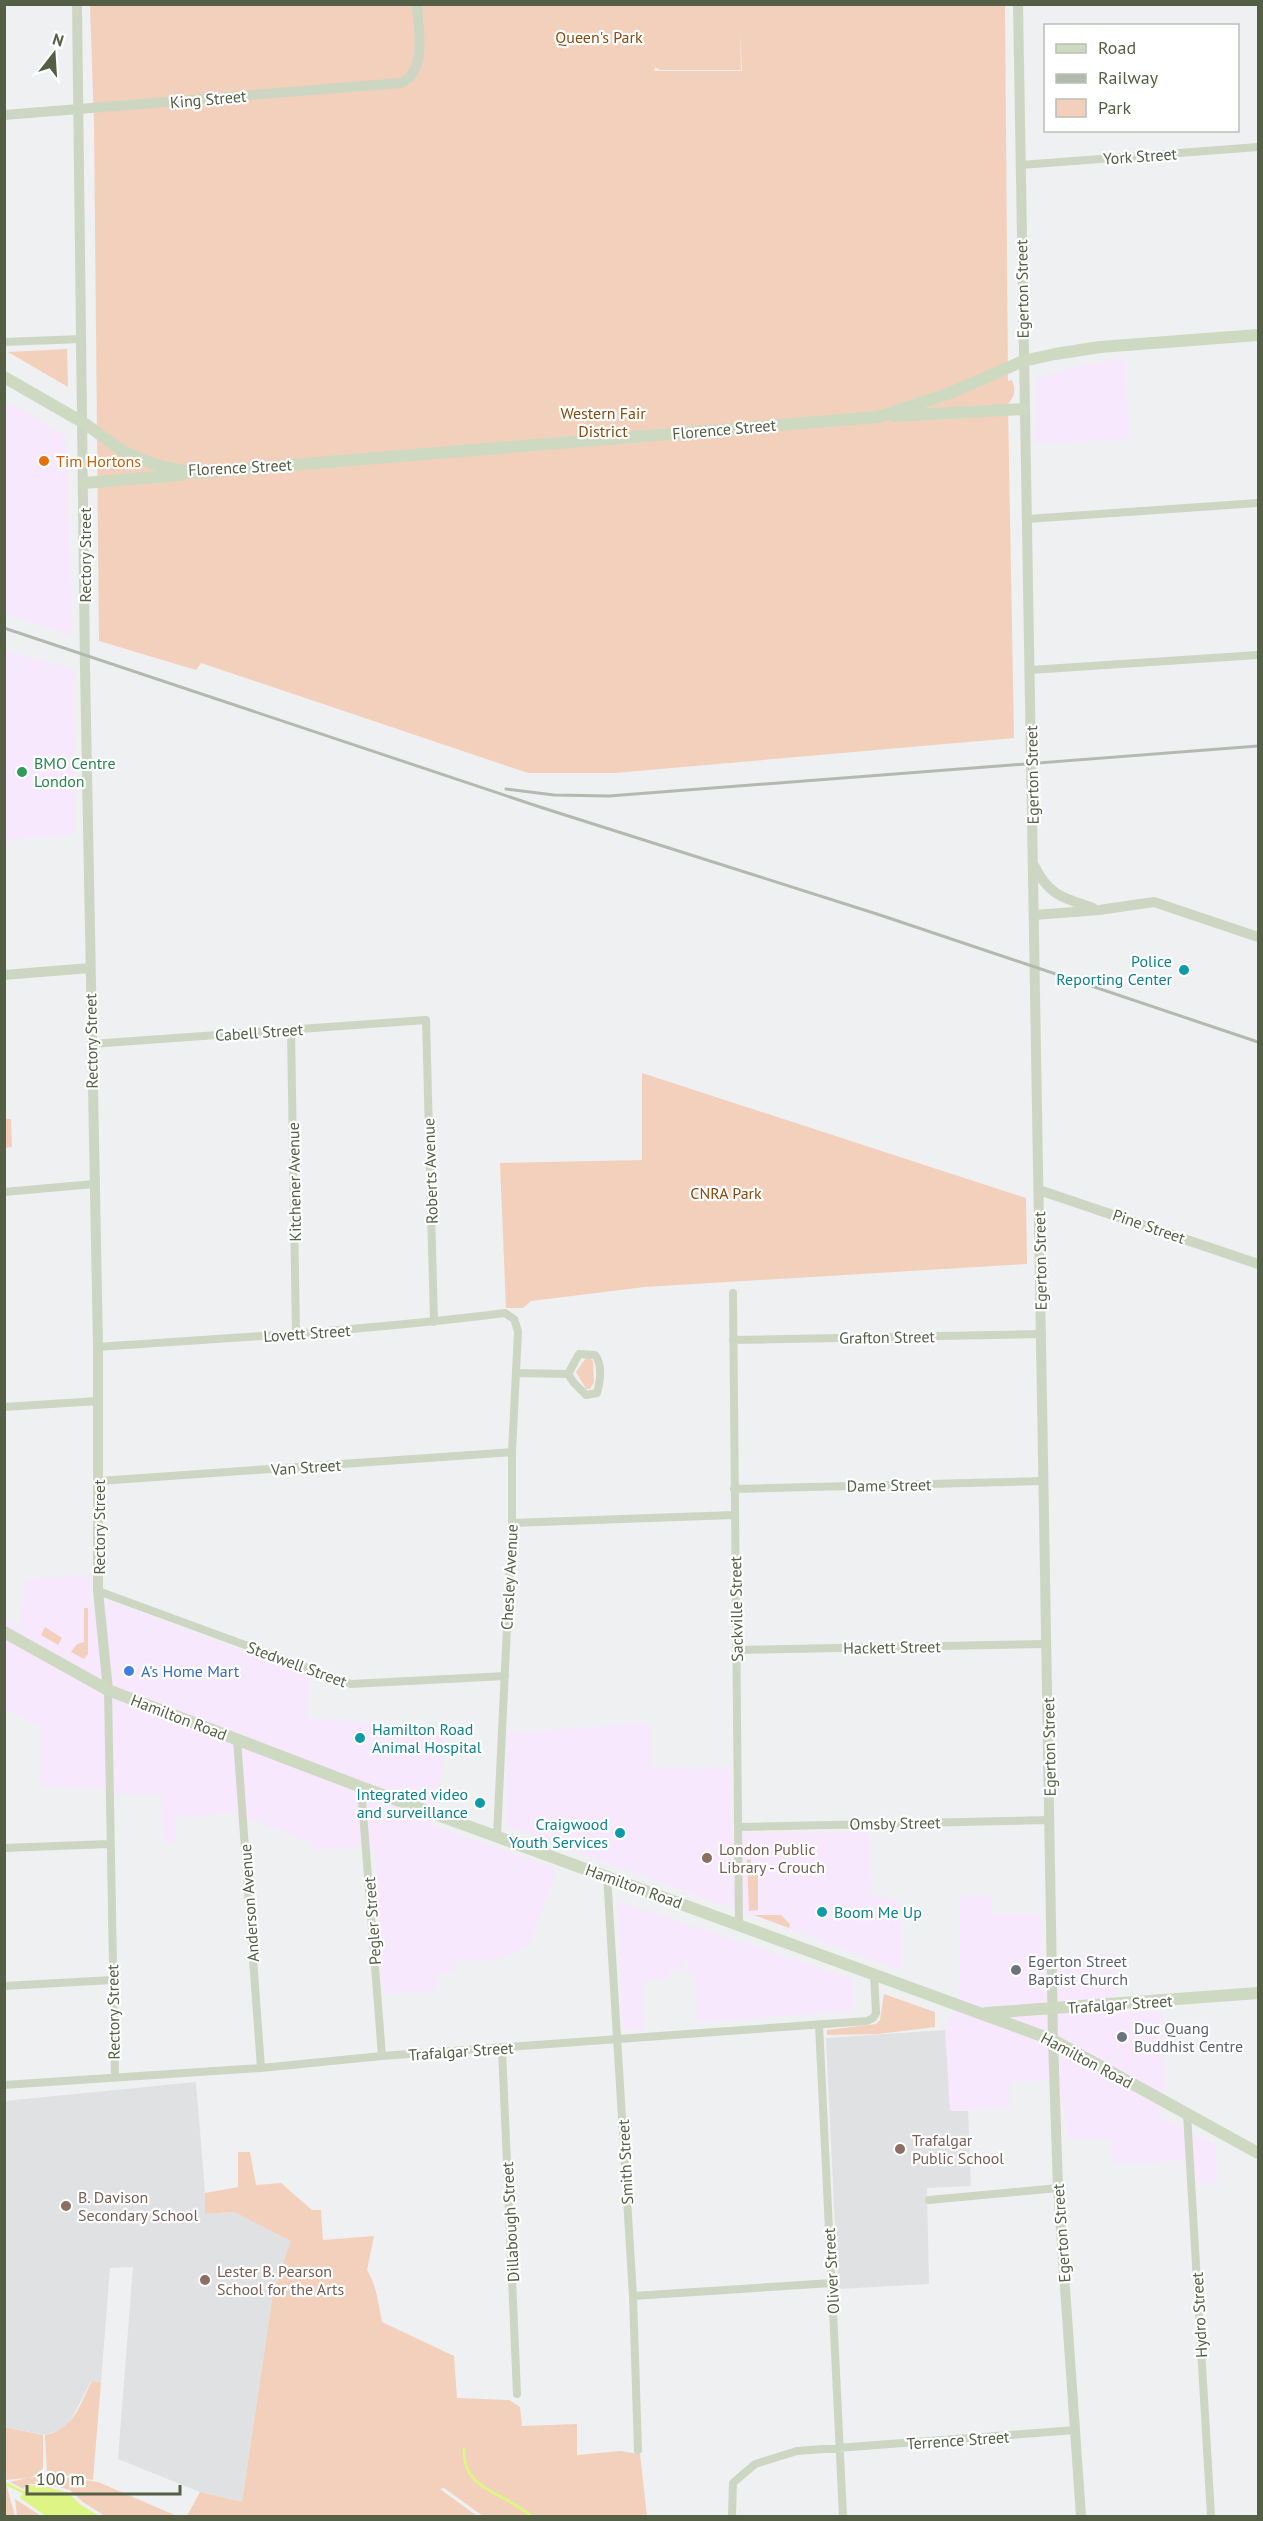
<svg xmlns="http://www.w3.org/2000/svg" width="1263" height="2521" viewBox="0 0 1263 2521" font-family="'PT Sans',sans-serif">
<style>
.commercial{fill:#f7e8fe}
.education{fill:#e0e1e3}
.green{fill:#f3d0bb;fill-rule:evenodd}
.water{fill:#def484}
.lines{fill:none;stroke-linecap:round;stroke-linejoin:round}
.stream{stroke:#def484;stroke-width:3}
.minor{stroke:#cdd6c2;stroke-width:8}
.tertiary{stroke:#cdd6c2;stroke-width:10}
.secondary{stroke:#cddac1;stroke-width:12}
.rail{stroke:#b3b9af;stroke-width:3}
.food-dot{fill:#e8710a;stroke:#fff;stroke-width:2}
.leisure-dot{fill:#2e9e5b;stroke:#fff;stroke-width:2}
.culture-dot{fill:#0f9aa8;stroke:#fff;stroke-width:2}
.shop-dot{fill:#3f7fe0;stroke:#fff;stroke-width:2}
.education-dot{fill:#8d6e63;stroke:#fff;stroke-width:2}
.worship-dot{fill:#6b7280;stroke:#fff;stroke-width:2}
.labels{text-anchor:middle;stroke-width:4.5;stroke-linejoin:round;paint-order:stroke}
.park-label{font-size:16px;fill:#88490f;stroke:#fff}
.street-label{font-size:16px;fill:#545f46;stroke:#fff}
.food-label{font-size:16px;fill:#c56008;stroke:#fff;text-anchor:start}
.leisure-label{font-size:16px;fill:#27864d;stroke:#fff;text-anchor:start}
.culture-label{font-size:16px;fill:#0d838f;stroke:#fff;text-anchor:end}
.shop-label{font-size:16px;fill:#366cbe;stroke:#fff;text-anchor:start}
.education-label{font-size:16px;fill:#785e54;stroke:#fff;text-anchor:start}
.worship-label{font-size:16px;fill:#5b616d;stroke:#fff;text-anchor:start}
</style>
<rect width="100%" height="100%" fill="#eff0f2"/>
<path class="commercial" d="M1123 358 1130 439 1034 444 1037 378 1084 365Z
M4 401 37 418 66 439 72 636 5 613Z
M4 651 73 669 74 834 5 840Z
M91 1575 90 1604 115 1603 309 1676 306 1718 410 1725V1734H445L438 1799 431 1825 557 1869 528 1947 502 1958 454 1962V1973L437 1974 438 1990 383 1994 375 1849 358 1846 314 1850V1844L233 1813 176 1817 175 1842 163 1843 161 1794H114L101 1788 41 1787V1728L5 1709 4 1620 21 1629 25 1579Z
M649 1723 652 1769 732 1768V1834L869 1832 871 1894 900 1903 901 1970 506 1826 507 1733Z
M992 1895V1914H1040L1042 1959 1114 1953 1115 2012H1162L1165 2092 1157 2115 1216 2145 1217 2183 1197 2184 1193 2160 1114 2164 1111 2139H1068L1060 2080 1010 2082V2107L950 2111 945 2030 960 1996 959 1896Z
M617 1901 852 1979 853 2011 697 2022 696 1974 688 1975V1962L684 1961 683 1970 670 1969V1978L642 1981 643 2030H623Z"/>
<path class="education" d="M945 2030 950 2111H968L971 2186 927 2188 929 2284 838 2289 826 2038Z
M196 2082 205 2193V2214L234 2212 292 2241 273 2293 242 2502 200 2492 118 2459 133 2267 110 2268 101 2382 91 2381 70 2422 65 2428 45 2435 5 2427V2101Z"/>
<path class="green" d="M90 5H1005L1008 381 1012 380C1016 390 1015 396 1008 404L1014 738 615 773H528L201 663 196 670 99 641 94 124ZM740 30 742 71H654L655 67 660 70H741Z
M67 349 68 387 8 352Z
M642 1073 1026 1198 1027 1264 645 1287 531 1301 523 1308H506L500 1163 642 1160Z
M4 1119H11L12 1147 5 1148Z
M588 1357 593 1361 594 1382 590 1389H586L576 1372 585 1359Z
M84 1608H88V1654L84 1659 71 1652 77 1644 84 1642Z
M45 1627 62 1638 58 1645 41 1635Z
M751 1859V1865L758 1864V1910L749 1911 747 1860Z
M754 1915H781L790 1924 789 1928Z
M884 1994 935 2012V2027L878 2034 827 2035V2030L876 2024 880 2020Z
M238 2152H250L256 2185 281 2183 312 2210H321L323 2240 374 2236 367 2270C377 2286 378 2303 382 2322L454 2356 457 2398 509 2400 520 2407 522 2426 577 2424V2455L620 2451 640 2454 647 2516H483L444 2488 440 2489 477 2516H187L200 2492 242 2502 273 2293 291 2241 234 2212 205 2214V2193L238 2187Z
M92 2381 101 2382 93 2480 47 2472 45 2435C75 2429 79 2405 92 2381Z
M4 2427 43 2435V2473L28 2478 5 2480 15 2516H5Z
M46 2474 98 2482 177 2516H105L83 2502 70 2490 48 2484H28L23 2489 10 2482Z
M15 2499 41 2516H17Z"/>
<path class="water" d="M29 2485 48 2487 68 2493 81 2505 99 2516H46L20 2498Z"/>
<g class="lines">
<path class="stream" d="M464 2449C462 2491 505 2492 531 2516
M4 2483 23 2492"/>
<path class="minor" d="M1021 165 1258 147
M4 342 81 339
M1027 519 1258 503
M1030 670 1258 655
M291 1030 296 1334
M91 1044 426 1020 434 1322
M4 1192 94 1184
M733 1293 739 1925
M733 1340 1042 1334
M98 1347C234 1338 370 1330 505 1313L514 1319 518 1331 512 1452V1523L497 1836
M516 1373 568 1374 574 1383 586 1395 597 1393C600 1382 603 1365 595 1355L579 1354 568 1374
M4 1407 98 1401
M99 1481 512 1452
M734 1489 1044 1481
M512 1523 734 1515
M98 1591 351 1684 505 1676
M737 1650 1047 1644
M108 1690 115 2077
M237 1739 261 2068
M361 1787 382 2056
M739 1827 1050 1820
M4 1848 109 1844
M607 1875 633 2296 638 2450
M4 1986 113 1980
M819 2025 843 2516
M502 2049 517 2394
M4 2085 261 2068 382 2056 867 2021 873 2018 876 2013 874 1974
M1187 2114 1211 2516
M929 2200 1058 2188
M633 2296 832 2283
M732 2516 733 2483 755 2464 797 2451 1076 2430"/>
<path class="tertiary" d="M77 4 85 668 98 1347V1591L108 1690
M1018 4 1053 2040 1058 2188 1081 2516
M4 115 401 83C428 71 418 28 417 4
M1035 867C1049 896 1065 898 1093 908
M1035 915 1099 910 1154 902 1258 937
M4 975 90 968
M1039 1190 1258 1264"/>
<path class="secondary" d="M4 377 84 423 124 452 159 466 194 473 878 417 950 393 1023 361 1055 354 1100 347 1258 335
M894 416 1024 409
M84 483 181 475
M4 1632 108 1690 361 1787 1053 2040 1258 2153
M986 2013 1258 1993"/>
<path class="rail" d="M4 628 543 808 880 915 1258 1042
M506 789 554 795 609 796 1258 746"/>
</g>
<circle class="food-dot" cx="44" cy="461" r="6"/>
<circle class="leisure-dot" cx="22" cy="772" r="6"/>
<g class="culture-dot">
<circle cx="1184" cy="970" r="6"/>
<circle cx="360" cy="1738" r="6"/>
<circle cx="480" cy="1803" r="6"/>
<circle cx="620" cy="1833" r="6"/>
<circle cx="822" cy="1912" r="6"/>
</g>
<circle class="shop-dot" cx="129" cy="1671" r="6"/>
<g class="education-dot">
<circle cx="707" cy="1858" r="6"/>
<circle cx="900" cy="2149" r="6"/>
<circle cx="66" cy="2206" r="6"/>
<circle cx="205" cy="2280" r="6"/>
</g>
<g class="worship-dot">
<circle cx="1016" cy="1970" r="6"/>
<circle cx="1122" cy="2037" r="6"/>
</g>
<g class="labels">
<g class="park-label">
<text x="599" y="43">Queen's Park</text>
<text x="603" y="419">Western Fair<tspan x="603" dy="18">District</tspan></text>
<text x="726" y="1199">CNRA Park</text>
</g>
<g class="street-label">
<text transform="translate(208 99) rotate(-5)" y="6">King Street</text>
<text transform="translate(1140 156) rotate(-4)" y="6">York Street</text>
<text transform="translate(1022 289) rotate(-91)" y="6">Egerton Street</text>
<text transform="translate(724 429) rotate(-5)" y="6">Florence Street</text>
<text transform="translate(240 467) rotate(-3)" y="6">Florence Street</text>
<text transform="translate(85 555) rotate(-90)" y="6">Rectory Street</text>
<text transform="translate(1032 775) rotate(-91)" y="6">Egerton Street</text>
<text transform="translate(259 1032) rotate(-4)" y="6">Cabell Street</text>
<text transform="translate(91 1041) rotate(-91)" y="6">Rectory Street</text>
<text transform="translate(430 1171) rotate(-92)" y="6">Roberts Avenue</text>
<text transform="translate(294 1182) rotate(-91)" y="6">Kitchener Avenue</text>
<text transform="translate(1149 1226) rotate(19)" y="6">Pine Street</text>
<text transform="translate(1040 1261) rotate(-91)" y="6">Egerton Street</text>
<text transform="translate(307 1333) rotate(-4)" y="6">Lovett Street</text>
<text transform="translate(887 1337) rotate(-1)" y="6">Grafton Street</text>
<text transform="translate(306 1467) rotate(-4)" y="6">Van Street</text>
<text transform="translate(889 1485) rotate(-1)" y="6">Dame Street</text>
<text transform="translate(99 1527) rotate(-90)" y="6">Rectory Street</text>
<text transform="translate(509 1577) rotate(-87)" y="6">Chesley Avenue</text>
<text transform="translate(736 1609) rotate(-91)" y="6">Sackville Street</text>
<text transform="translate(892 1647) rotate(-1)" y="6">Hackett Street</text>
<text transform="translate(297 1664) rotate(20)" y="6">Stedwell Street</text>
<text transform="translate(179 1717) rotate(21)" y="6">Hamilton Road</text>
<text transform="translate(1049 1747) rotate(-91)" y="6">Egerton Street</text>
<text transform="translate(895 1823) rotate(-1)" y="6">Omsby Street</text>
<text transform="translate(634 1886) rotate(20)" y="6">Hamilton Road</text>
<text transform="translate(249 1903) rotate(-94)" y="6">Anderson Avenue</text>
<text transform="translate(372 1921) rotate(-94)" y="6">Pegler Street</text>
<text transform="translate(1120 2004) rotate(-4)" y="6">Trafalgar Street</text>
<text transform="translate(113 2012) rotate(-91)" y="6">Rectory Street</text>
<text transform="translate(461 2051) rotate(-4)" y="6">Trafalgar Street</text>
<text transform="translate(1087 2060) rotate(28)" y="6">Hamilton Road</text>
<text transform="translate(625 2162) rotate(-93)" y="6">Smith Street</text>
<text transform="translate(510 2222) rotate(-93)" y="6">Dillabough Street</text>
<text transform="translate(1061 2233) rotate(-94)" y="6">Egerton Street</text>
<text transform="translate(831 2271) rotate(-93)" y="6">Oliver Street</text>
<text transform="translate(1199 2315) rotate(-93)" y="6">Hydro Street</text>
<text transform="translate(958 2440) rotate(-4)" y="6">Terrence Street</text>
</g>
<g class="food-label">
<text x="56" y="467">Tim Hortons</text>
</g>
<g class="leisure-label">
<text x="34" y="769">BMO Centre<tspan x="34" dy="18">London</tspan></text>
</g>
<g class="culture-label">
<text x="1172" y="967">Police<tspan x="1172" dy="18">Reporting Center</tspan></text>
<text x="372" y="1735" text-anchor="start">Hamilton Road<tspan x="372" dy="18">Animal Hospital</tspan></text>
<text x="468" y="1800">Integrated video<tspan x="468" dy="18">and surveillance</tspan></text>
<text x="608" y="1830">Craigwood<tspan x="608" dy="18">Youth Services</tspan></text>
<text x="834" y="1918" text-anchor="start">Boom Me Up</text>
</g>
<g class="shop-label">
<text x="141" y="1677">A's Home Mart</text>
</g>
<g class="education-label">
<text x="719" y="1855">London Public<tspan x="719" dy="18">Library - Crouch</tspan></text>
<text x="912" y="2146">Trafalgar<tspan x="912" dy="18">Public School</tspan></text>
<text x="78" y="2203">B. Davison<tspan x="78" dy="18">Secondary School</tspan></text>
<text x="217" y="2277">Lester B. Pearson<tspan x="217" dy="18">School for the Arts</tspan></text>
</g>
<g class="worship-label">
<text x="1028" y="1967">Egerton Street<tspan x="1028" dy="18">Baptist Church</tspan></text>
<text x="1134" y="2034">Duc Quang<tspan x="1134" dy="18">Buddhist Centre</tspan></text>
</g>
</g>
<rect width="1263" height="2521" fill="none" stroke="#545f46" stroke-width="12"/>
<rect x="1044" y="24" width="195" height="108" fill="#ffffff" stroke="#bbbfb5" stroke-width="1.5"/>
<rect x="1056" y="44" width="30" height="9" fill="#cddac1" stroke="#bbbfb5" stroke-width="1.5"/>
<text x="1098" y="54" font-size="18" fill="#545f46">Road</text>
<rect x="1056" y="74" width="30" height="9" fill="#b3b9af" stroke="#bbbfb5" stroke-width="1.5"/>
<text x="1098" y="84" font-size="18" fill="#545f46">Railway</text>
<rect x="1056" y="99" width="30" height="18" fill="#f3d0bb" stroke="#bbbfb5" stroke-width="1.5"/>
<text x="1098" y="114" font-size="18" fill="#545f46">Park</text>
<g transform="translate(54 54) rotate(17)" stroke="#ffffff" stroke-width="4.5" paint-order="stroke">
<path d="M0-4.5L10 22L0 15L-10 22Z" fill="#545f46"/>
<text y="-9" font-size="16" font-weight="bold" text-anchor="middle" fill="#545f46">N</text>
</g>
<path d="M27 2485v9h153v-9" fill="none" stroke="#545f46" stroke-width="3"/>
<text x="36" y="2485" font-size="18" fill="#545f46" stroke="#ffffff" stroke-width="4.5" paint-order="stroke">100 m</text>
</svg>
